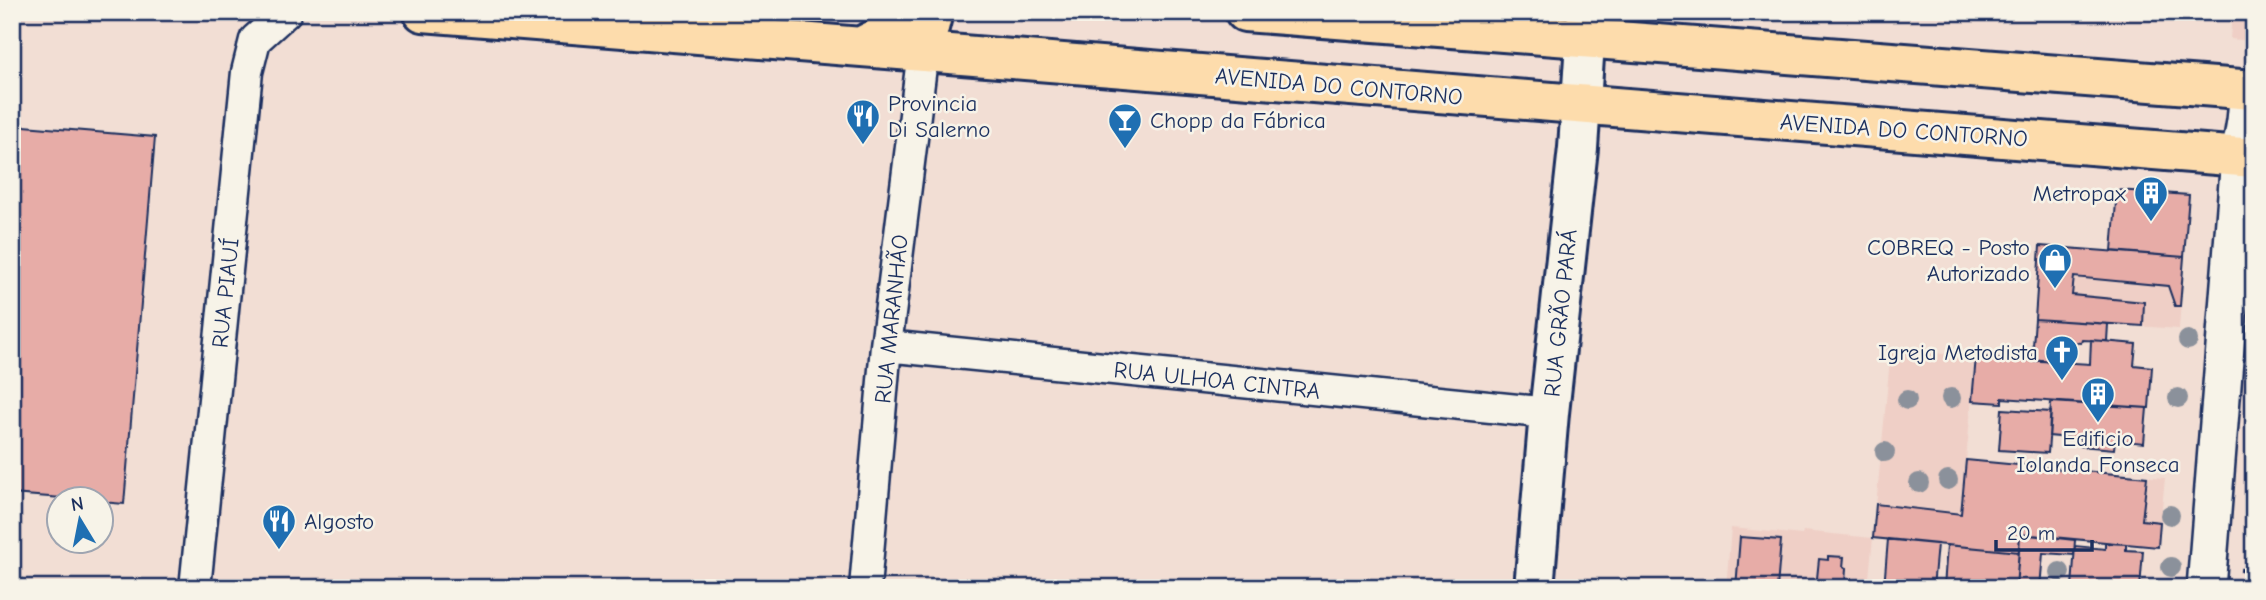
<svg xmlns="http://www.w3.org/2000/svg" width="2266" height="600" viewBox="0 0 2266 600" font-family="'Comic Neue',sans-serif">
<style>
.built{fill:#efcfc6}
.building{fill:#e7aca7;stroke:#1b2f5e;stroke-width:2}
.lines{fill:none;stroke-linecap:round;stroke-linejoin:round}
.minor-casing{stroke:#1b2f5e;stroke-width:35}
.tertiary-casing{stroke:#1b2f5e;stroke-width:42}
.secondary-casing{stroke:#1b2f5e;stroke-width:44}
.primary-casing{stroke:#1b2f5e;stroke-width:44}
.path{stroke:#1b2f5e;stroke-width:4.5;stroke-dasharray:5 5;stroke-linecap:butt}
.minor{stroke:#f7f3e8;stroke-width:30}
.tertiary{stroke:#f7f3e8;stroke-width:37}
.secondary{stroke:#f7f3e8;stroke-width:38}
.primary{stroke:#fddcac;stroke-width:38}
.tree{fill:#8b919b}
.labels{text-anchor:middle;stroke-width:5;stroke-linejoin:round;paint-order:stroke}
.street-label{font-size:23px;fill:#1b2f5e;stroke:#f7f3e8}
.poi-label{font-size:23px;fill:#1b2f5e;stroke:#f7f3e8;text-anchor:start}
</style>
<rect width="100%" height="100%" fill="#f2ded4"/>
<filter id="ink" filterUnits="userSpaceOnUse"><feTurbulence type="fractalNoise" baseFrequency=".0143" numOctaves="2"/><feDisplacementMap in="SourceGraphic" scale="14" xChannelSelector="R" yChannelSelector="G"/><feConvolveMatrix kernelMatrix="1 2 1 2 8 2 1 2 1" color-interpolation-filters="sRGB"/></filter>
<g filter="url(#ink)">
<path class="built" d="M2232 12H2254V41L2230 39Z
M2040 246 2184 257 2179 329 2035 319Z
M1891 349 1976 357 1966 460 2165 478 2158 547 2021 534 1873 538 1868 588H1726L1731 528 1802 535 1803 531 1873 538Z"/>
<path class="building" d="M12 125 155 137 124 504 102 502V498H62L12 494Z
M2117 190 2189 195 2184 257 2112 251Z
M2040 246 2184 257 2180 306H2175L2168 286 2074 277 2072 295 2144 302 2143 326 2035 319Z
M2035 319 2108 324 2107 341 2082 340 2081 343 2052 341 2051 361 2032 359Z
M2091 340 2136 344 2134 365 2152 367 2149 408 2002 398V403L1972 401 1976 357 2090 364Z
M2051 402 2147 408 2144 443 2115 440 2114 449 2080 446V439L2049 436Z
M2002 409 2051 412 2048 453 1999 450Z
M1966 460 2147 477 2142 520 2160 522 2158 547 2020 534 2019 552 1873 538 1876 504 1961 514Z
M2020 534 2075 540 2074 555 2043 553 2040 588H2016Z
M1740 537 1781 540 1777 588H1736Z
M1888 539 1937 544 1933 588H1884Z
M2105 543 2126 544V550L2143 551 2140 588 2072 587 2075 546 2105 549Z
M1947 545 2019 552 2016 588H1944Z
M1828 556 1844 557 1843 567 1846 568 1845 584 1840 583V588H1816L1819 559 1828 560Z"/>
<g class="lines">
<g class="minor-casing">
<path id="minor" d="M886 346 1549 413
M195 588 247 72 255 40 286 12
M865 588 886 346 923 51"/>
</g>
<g class="tertiary-casing">
<path id="tertiary" d="M2206 588 2240 157 2246 121 2249 90"/>
</g>
<g class="secondary-casing">
<path id="secondary" d="M1534 588 1549 413 1578 148 1587 12"/>
</g>
<g class="primary-casing">
<path id="primary" d="M423 12 2254 158
M1245 12 2254 90
M862 46 892 31 901 12
M923 51 933 12"/>
</g>
<path class="path" d="M2240 570 2254 571"/>
<use href="#minor" class="minor"/>
<use href="#tertiary" class="tertiary"/>
<use href="#secondary" class="secondary"/>
<use href="#primary" class="primary"/>
</g>
<g class="tree">
<circle cx="2188" cy="340" r="10"/>
<circle cx="1951" cy="398" r="10"/>
<circle cx="2178" cy="398" r="10"/>
<circle cx="1907" cy="400" r="10"/>
<circle cx="1885" cy="452" r="10"/>
<circle cx="1948" cy="480" r="10"/>
<circle cx="1919" cy="483" r="10"/>
<circle cx="2170" cy="515" r="10"/>
<circle cx="2171" cy="567" r="10"/>
<circle cx="2060" cy="572" r="10"/>
</g>
</g>
<defs>
<g id="restaurant-pin" transform="scale(1.75)"><path d="M0 17L-7.5 6A9.5 9.5 0 1 1 7.5 6Z" fill="#1f6fb2" stroke="#f7f3e8"/><path d="M-5-6h1v4h1v-4h1v4h1v-4h1v5L-1.5 .5V6h-2V.5L-5-1ZM5-6V6H3V1.5H1.5Q1.5-4 5-6Z" fill="#fff"/></g>
<g id="bar-pin" transform="scale(1.75)"><path d="M0 17L-7.5 6A9.5 9.5 0 1 1 7.5 6Z" fill="#1f6fb2" stroke="#f7f3e8"/><path d="M-6-5H6L.8 .8V4.5H3.5V6h-7V4.5H-.8V.8Z" fill="#fff"/></g>
<g id="building-pin" transform="scale(1.75)"><path d="M0 17L-7.5 6A9.5 9.5 0 1 1 7.5 6Z" fill="#1f6fb2" stroke="#f7f3e8"/><path d="M-4-6H4V6H1V3H-1V6H-4ZM-2.5-4.3h1.7v1.8h-1.7ZM.8-4.3h1.7v1.8H.8ZM-2.5-1h1.7V.8h-1.7ZM.8-1h1.7V.8H.8Z" fill="#fff"/></g>
<g id="shop-pin" transform="scale(1.75)"><path d="M0 17L-7.5 6A9.5 9.5 0 1 1 7.5 6Z" fill="#1f6fb2" stroke="#f7f3e8"/><path d="M-5-2.5h2.3a2.7 3.5 0 0 1 5.4 0H5L5.5 6h-11ZM-1.5-2.5h3a1.5 2.3 0 0 0-3 0Z" fill="#fff"/></g>
<g id="church-pin" transform="scale(1.75)"><path d="M0 17L-7.5 6A9.5 9.5 0 1 1 7.5 6Z" fill="#1f6fb2" stroke="#f7f3e8"/><path d="M-1.2-6h2.4v3.5h3.3v2.4h-3.3V6h-2.4V-.1h-3.3v-2.4h3.3Z" fill="#fff"/></g>
</defs>
<g fill-rule="evenodd">
<use href="#restaurant-pin" x="863" y="116"/>
<use href="#bar-pin" x="1125" y="120"/>
<use href="#building-pin" x="2151" y="193"/>
<use href="#shop-pin" x="2055" y="260"/>
<use href="#church-pin" x="2062" y="352"/>
<use href="#building-pin" x="2098" y="394"/>
<use href="#restaurant-pin" x="279" y="521"/>
</g>
<g class="labels">
<g class="street-label">
<text transform="translate(1339 86) rotate(5)" y="8">AVENIDA DO CONTORNO</text>
<text transform="translate(1904 130) rotate(4)" y="8">AVENIDA DO CONTORNO</text>
<text transform="translate(225 293) rotate(-84)" y="8">RUA PIAUÍ</text>
<text transform="translate(1560 313) rotate(-84)" y="8">RUA GRÃO PARÁ</text>
<text transform="translate(891 319) rotate(-84)" y="8">RUA MARANHÃO</text>
<text transform="translate(1217 380) rotate(6)" y="8">RUA ULHOA CINTRA</text>
</g>
<g class="poi-label">
<text x="888" y="111">Provincia<tspan x="888" dy="26">Di Salerno</tspan></text>
<text x="1150" y="128">Chopp da Fábrica</text>
<text x="2126" y="201" text-anchor="end">Metropax</text>
<text x="2030" y="255" text-anchor="end">COBREQ - Posto<tspan x="2030" dy="26">Autorizado</tspan></text>
<text x="2038" y="360" text-anchor="end">Igreja Metodista</text>
<text x="2098" y="446" text-anchor="middle">Edificio<tspan x="2098" dy="26">Iolanda Fonseca</tspan></text>
<text x="304" y="529">Algosto</text>
</g>
</g>
<rect width="2266" height="600" fill="none" stroke="#f7f3e8" stroke-width="42"/>
<rect x="21" y="21" width="2224" height="558" fill="none" stroke="#1b2f5e" stroke-width="2.5" filter="url(#ink)"/>
<g transform="translate(80 520) rotate(350)"><circle r="33" fill="#f7f3e8" stroke="#9fa5b1" stroke-width="2"/>
<path d="M0-5L12 26L0 18L-12 26Z" fill="#1f6fb2"/>
<text y="-10" font-size="19" font-weight="bold" text-anchor="middle" fill="#1b2f5e">N</text>
</g>
<path d="M1996 540v10h96v-10" fill="none" stroke="#1b2f5e" stroke-width="3.5"/>
<text x="2007" y="540" font-size="21" fill="#1b2f5e" stroke="#f7f3e8" stroke-width="5" paint-order="stroke">20 m</text>
</svg>
